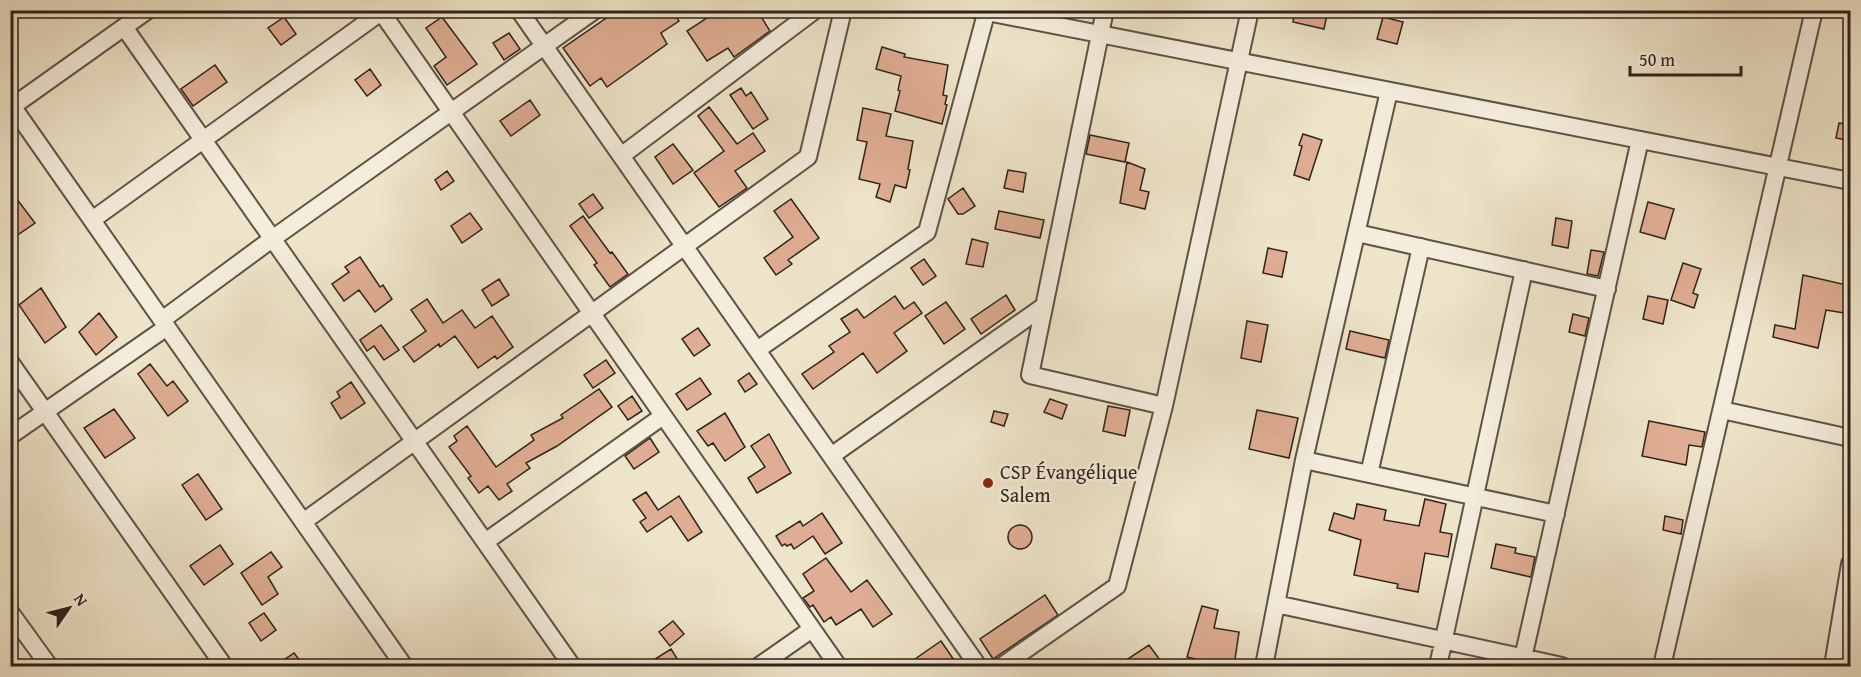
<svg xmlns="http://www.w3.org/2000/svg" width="1861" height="677" viewBox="0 0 1861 677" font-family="'Gentium Book Plus',serif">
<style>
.building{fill:#dfad93;stroke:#2f221a;stroke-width:1.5}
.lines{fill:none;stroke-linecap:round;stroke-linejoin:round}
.minor-casing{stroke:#5f5246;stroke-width:20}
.minor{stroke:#f4eddc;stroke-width:16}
.poi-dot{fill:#8f2418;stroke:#f4eddc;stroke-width:2}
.labels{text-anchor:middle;stroke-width:5;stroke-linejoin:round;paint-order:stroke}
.poi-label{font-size:20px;fill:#2f221a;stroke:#f4eddc;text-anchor:start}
</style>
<rect width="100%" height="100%" fill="#eee4c9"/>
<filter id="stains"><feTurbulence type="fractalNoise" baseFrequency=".00333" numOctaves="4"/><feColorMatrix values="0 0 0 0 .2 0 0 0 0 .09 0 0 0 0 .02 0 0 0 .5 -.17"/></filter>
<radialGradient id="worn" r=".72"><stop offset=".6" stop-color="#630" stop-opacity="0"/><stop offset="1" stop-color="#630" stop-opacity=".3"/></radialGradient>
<path class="building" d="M618 10H672L679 21 661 33 667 44 607 87 601 78 590 86 563 48Z
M711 10H757L770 31 734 57 728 48 707 61 687 31 707 18 704 15Z
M1295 10H1328L1324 29 1293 22Z
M284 17 296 34 281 45 268 28Z
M442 17 477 64 447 85 434 66 446 57 426 28Z
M1383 17 1403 22 1397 44 1377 39Z
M509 33 520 49 504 60 493 43Z
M882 47 905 54 904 57 948 65 943 95 947 96 945 104 947 105 942 124 895 111 900 91 898 90 901 76 876 69Z
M215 65 227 82 193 106 181 89Z
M370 69 381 85 367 96 355 80Z
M741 88 746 96 751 92 768 119 753 129 730 95Z
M530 100 540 115 511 136 500 121Z
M709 107 737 144 753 133 765 151 735 171 747 188 719 207 694 173 724 151 698 116Z
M863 108 891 114 886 136 913 141 908 169 910 170 906 188 895 185 890 202 876 197 880 184 859 179 867 142 857 140Z
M1839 123 1851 125V141L1836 138Z
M1303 134 1322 140 1309 180 1294 175 1302 146 1299 145Z
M1090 135 1129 143 1125 162 1086 154Z
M673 144 693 170 673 184 655 157Z
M1127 162 1145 169 1140 190 1149 192 1145 209 1120 203Z
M1008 170 1026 173 1023 192 1004 188Z
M447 171 454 181 441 190 435 180Z
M963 188 975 206 963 214H958L948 199Z
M10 190 35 223 10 240Z
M593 194 603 208 589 218 579 204Z
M791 199 819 238 788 260 792 264 776 275 764 258 793 237 774 211Z
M1648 202 1674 209 1665 239 1640 232Z
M999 211 1044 220 1040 238 995 229Z
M470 213 482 229 462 243 451 226Z
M583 216 610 253 612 252 628 274 610 287 594 265 597 263 570 226Z
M1556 218 1572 221 1568 248 1552 245Z
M972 239 988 243 983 267 966 264Z
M1268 248 1287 252 1282 277 1263 273Z
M1591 250 1604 252 1598 276 1587 274Z
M360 257 380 287 383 285 392 299 375 312 359 290 344 301 332 284 349 272 345 267Z
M924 259 936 276 923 285 911 268Z
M1683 263 1701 269 1693 293 1698 295 1694 308 1671 300Z
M1803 275 1851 286V314L1826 310 1818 348 1773 337 1775 325 1795 329Z
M499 279 509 295 492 306 482 290Z
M41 288 66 327 45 343 19 305Z
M1006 295 1015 310 981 334 971 319Z
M895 296 904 309 914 302 922 313 894 333 907 351 877 373 863 353 813 389 802 374 834 352 829 346 850 332 841 319 857 309 864 318Z
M1648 296 1668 300 1663 324 1643 319Z
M427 299 443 323 462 310 475 328 492 316 513 347 497 359 495 356 478 368 455 336 440 347 439 344 414 362 403 347 426 331 411 310Z
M946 302 965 329 944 344 925 316Z
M99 313 117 337 96 355 79 332Z
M1573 314 1589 318 1585 336 1569 332Z
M1247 321 1268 325 1261 362 1241 358Z
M381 325 399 350 384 360 374 346 367 351 360 340Z
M698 328 710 345 694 356 682 339Z
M1350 331 1389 340 1385 358 1346 349Z
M606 360 615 373 593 388 584 375Z
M150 364 167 386 173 381 188 401 168 416 138 374Z
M749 373 757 384 745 392 738 381Z
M700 378 711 394 687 410 676 394Z
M351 382 365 403 341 419 331 403 340 397 337 392Z
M599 389 612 407 557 446 526 463 530 468 507 484 512 491 499 500 488 486 479 493 468 478 471 476 449 447 457 441 454 436 467 426 496 467 534 440 531 435 563 418 561 415Z
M632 396 642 411 628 420 618 406Z
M1050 399 1067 405 1062 419 1044 412Z
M1108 406 1130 410 1125 436 1103 431Z
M114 409 135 438 105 458 84 428Z
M1257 410 1298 418 1289 458 1249 449Z
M994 411 1008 414 1004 426 991 422Z
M725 413 745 447 725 461 713 443 708 446 697 431Z
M1649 421 1705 432 1702 447 1689 445 1686 465 1642 456Z
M769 434 791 473 757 493 748 478 765 467 751 446Z
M650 438 659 452 634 469 625 456Z
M198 474 222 509 206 520 182 485Z
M646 492 658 510 679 496 702 532 688 541 671 516 647 532 640 522 646 518 633 500Z
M1425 499 1446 504 1440 532 1452 534 1448 557 1425 553 1418 592 1397 588 1398 584 1354 575 1361 540 1329 530 1334 513 1354 519 1357 504 1386 510 1384 520 1419 526Z
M822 513 842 543 825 554 813 536 794 549 791 544 787 546 785 544 782 546 776 536 800 521 803 526Z
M1665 516 1683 520 1681 534 1663 530Z
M1008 537a12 12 0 1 1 24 0a12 12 0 1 1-24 0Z
M1496 544 1516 548 1515 553 1535 557 1531 577 1491 568Z
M220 545 233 564 204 585 190 566Z
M271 552 282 567 268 577 278 594 262 605 241 573Z
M826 558 851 592 867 580 892 614 873 627 861 609 836 625 831 617 824 622 813 605 810 607 803 598 814 591 803 574Z
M1045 595 1058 615 993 659 980 639Z
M1202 606 1218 610 1214 628 1239 632 1234 666H1217L1218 665 1187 657Z
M264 613 276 630 261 641 249 623Z
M673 621 684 634 670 646 659 632Z
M941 641 958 666H905Z
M1149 645 1160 660 1150 666H1117Z
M671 649 679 662 672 666H644Z
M294 653 304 666H275Z"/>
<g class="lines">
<g class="minor-casing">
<path id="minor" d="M380 10 838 666
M519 10 978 666
M977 10 1850 181
M1105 10 1030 375 1164 406
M124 27 572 666
M10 103 404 666
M13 106 148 10
M621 156 815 10
M92 220 381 12
M1357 233 1607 289
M162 320 272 239 595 10
M757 350 927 232 987 10
M10 362 224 666
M1722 410 1850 438
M10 436 167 327
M831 456 1044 306
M1304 460 1556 514
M1369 474 1421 247
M303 522 808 157 843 10
M485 542 663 416
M1276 604 1562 666
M10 612 49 666
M1523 658 1640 140
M759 666 812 629
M1002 666 1117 586 1164 406 1250 10
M1264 666 1304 460 1389 91
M1438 666 1524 270
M1662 666 1814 10
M1833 666 1850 564"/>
</g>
<use href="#minor" class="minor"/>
</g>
<circle class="poi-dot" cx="988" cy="483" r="6"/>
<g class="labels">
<g class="poi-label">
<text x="1000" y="479">CSP Évangélique<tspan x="1000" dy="23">Salem</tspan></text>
</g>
</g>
<rect width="1861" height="677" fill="none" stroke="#eee4c9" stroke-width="36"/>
<rect x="12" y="12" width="1837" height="653" fill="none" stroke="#2f221a" stroke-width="3"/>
<rect x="18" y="18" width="1825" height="641" fill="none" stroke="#2f221a" stroke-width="1.5"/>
<g transform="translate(69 608) rotate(55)" stroke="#f4eddc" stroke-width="4.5" paint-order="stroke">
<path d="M0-4.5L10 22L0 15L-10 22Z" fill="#2f221a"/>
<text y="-9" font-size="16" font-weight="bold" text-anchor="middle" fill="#2f221a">N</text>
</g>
<path d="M1630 66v9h111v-9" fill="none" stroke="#2f221a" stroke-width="3"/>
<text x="1639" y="66" font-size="18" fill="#2f221a" stroke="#f4eddc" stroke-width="4.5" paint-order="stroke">50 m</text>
<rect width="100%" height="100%" filter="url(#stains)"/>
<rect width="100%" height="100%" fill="url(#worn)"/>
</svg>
